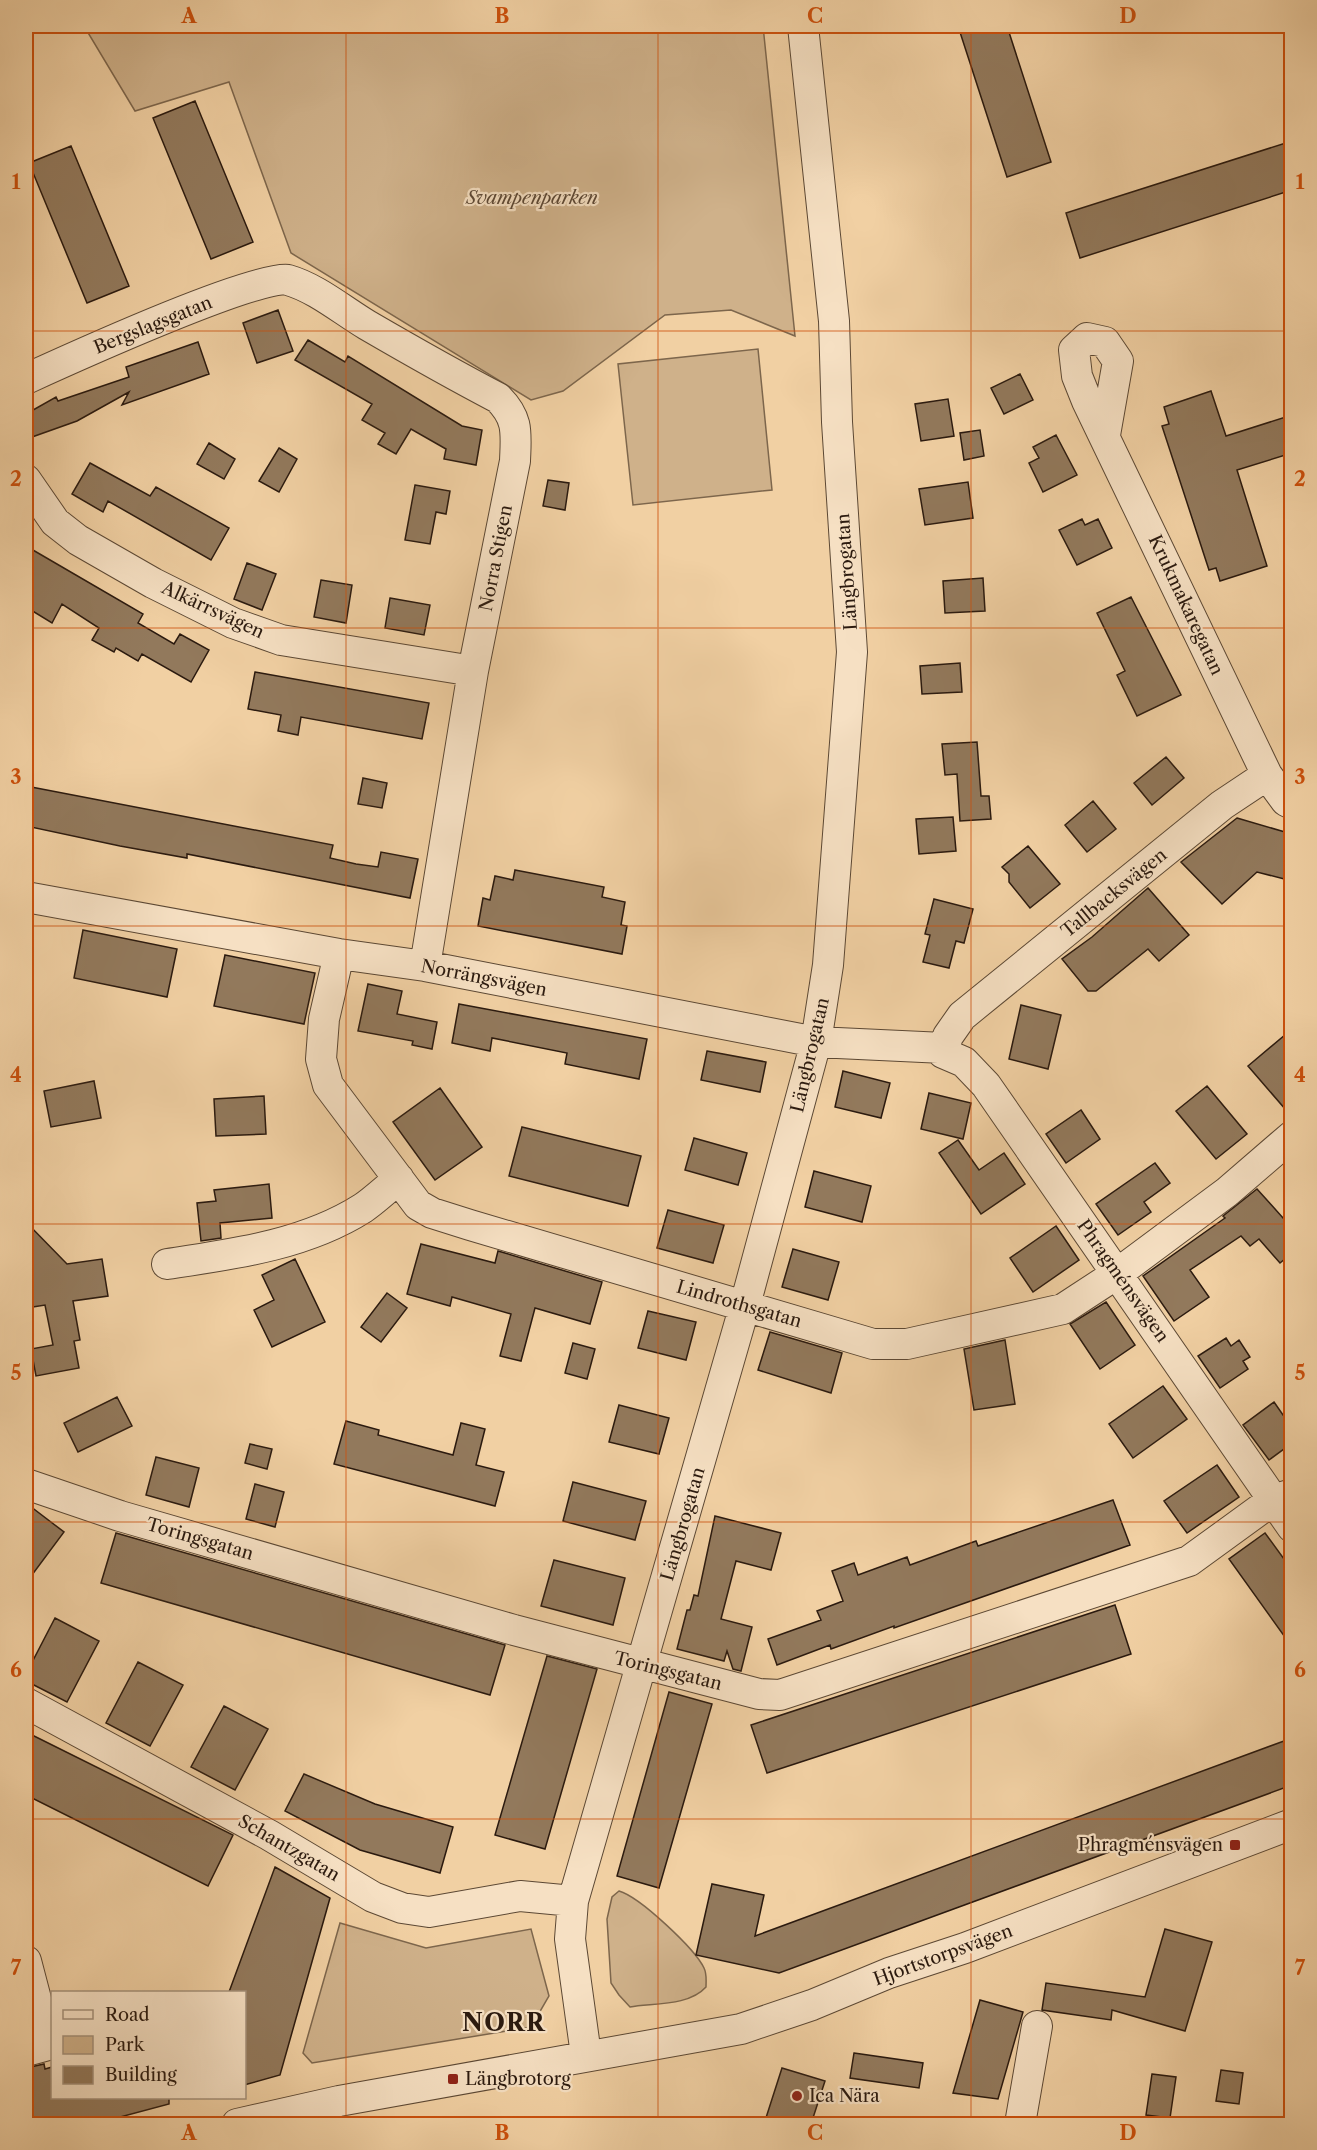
<svg xmlns="http://www.w3.org/2000/svg" width="1317" height="2150" viewBox="0 0 1317 2150" font-family="'Libre Caslon Text',serif">
<style>
.green{fill:#cfb18a;stroke:#7d664c;stroke-width:1.5}
.building{fill:#92795c;stroke:#2b1a0f;stroke-width:1.5}
.lines{fill:none;stroke-linecap:round;stroke-linejoin:round}
.minor-casing{stroke:#5c4834;stroke-width:32}
.minor{stroke:#f6e0c3;stroke-width:30}
.grid{fill:none;stroke:#cc500c;stroke-width:1.5;stroke-opacity:0.55}
.poi-dot{fill:#8f2418;stroke:#f6e0c3;stroke-width:2}
.labels{text-anchor:middle;stroke-width:4.5;stroke-linejoin:round;paint-order:stroke}
.park-label{font-size:18px;font-style:italic;fill:#5c4734;stroke:#f6e0c3}
.street-label{font-size:18px;fill:#2b1a0f;stroke:#f6e0c3}
.poi-label{font-size:18px;fill:#2b1a0f;stroke:#f6e0c3;text-anchor:start}
.district-label{font-size:24px;font-weight:bold;letter-spacing:1.5px;fill:#2b1a0f;stroke:#f6e0c3}
.neatline{fill:none;stroke:#cc500c;stroke-width:2}
.grid-label{font-size:20px;text-anchor:middle;font-weight:bold;fill:#cc500c}
</style>
<rect width="100%" height="100%" fill="#f1d0a3"/>
<filter id="stains"><feTurbulence type="fractalNoise" baseFrequency=".00333" numOctaves="4"/><feColorMatrix values="0 0 0 0 .2 0 0 0 0 .09 0 0 0 0 .02 0 0 0 .5 -.17"/></filter>
<radialGradient id="worn" r=".72"><stop offset=".6" stop-color="#630" stop-opacity="0"/><stop offset="1" stop-color="#630" stop-opacity=".3"/></radialGradient>
<path class="green" d="M84 26H763L795 336 731 310 665 315 563 391 531 400 291 253 229 82 135 111Z
M758 349 772 490 633 505 618 364Z
M619 1891C640 1897 695 1949 704 1968 707 1974 706 1980 706 1987 689 2006 654 2003 630 2007L619 1995 611 1983 607 1919 612 1897Z
M340 1923 426 1948 531 1929 549 1996 531 2027 312 2063 303 2053Z"/>
<path class="building" d="M958 26H1007L1051 162 1007 177Z
M195 101 253 242 211 259 153 118Z
M1292 141V190L1080 258 1066 213Z
M71 146 129 286 87 303 29 163Z
M278 310 293 351 257 363 243 323Z
M308 340 345 362 348 356 462 426 482 430 476 465 444 459 446 449 411 429 396 454 378 444 385 433 362 420 372 404 295 360Z
M198 342 209 374 122 405 129 392 77 421 32 437 26 424V414L56 397 58 401 129 377 126 367Z
M1020 374 1033 400 1004 414 991 388Z
M1211 391 1226 436 1292 415V453L1237 470 1267 566 1220 581 1216 568 1209 570 1162 426 1169 424 1164 407Z
M948 399 954 436 921 441 915 404Z
M980 430 984 456 964 460 960 433Z
M1056 435 1077 475 1043 492 1029 463 1039 458 1033 447Z
M209 443 235 459 224 479 197 464Z
M279 448 297 459 279 492 259 481Z
M90 463 150 496 156 487 229 528 211 560 108 501 103 512 72 494Z
M548 480 569 483 565 510 543 506Z
M968 482 973 518 925 525 919 489Z
M415 485 450 491 446 514 436 512 430 544 405 540Z
M1082 519 1085 525 1098 519 1112 548 1077 565 1059 530Z
M26 546 143 614 138 623 174 644 180 634 209 650 191 682 142 654 138 661 116 648 114 652 92 640 99 628 62 604 52 623 26 607Z
M247 563 276 574 262 610 234 599Z
M983 578 985 611 945 613 943 581Z
M321 580 352 585 346 623 314 617Z
M1131 597 1181 695 1137 716 1117 675 1125 671 1097 613Z
M390 598 430 605 424 635 385 628Z
M960 663 962 692 922 694 920 666Z
M255 672 429 703 422 739 301 717 298 735 278 731 281 715 248 709Z
M977 742 981 796H989L991 819 960 821 957 774 945 775 942 744Z
M1166 757 1184 778 1152 805 1134 783Z
M363 778 387 783 382 808 358 804Z
M26 786 333 845 330 858 356 864 378 867 381 852 418 859 410 898 187 854V858L120 846 26 826Z
M1093 801 1116 829 1087 852 1065 825Z
M953 817 956 851 919 854 916 819Z
M1237 818 1292 834V881L1257 872 1222 904 1181 862Z
M1028 846 1060 884 1030 908 1009 882V874L1002 867Z
M515 870 604 887 602 897 625 902 621 925 627 926 622 954 478 926 483 898 490 900 495 876 513 880Z
M1148 888 1189 935 1159 961 1148 949 1096 991H1088L1062 959 1092 937Z
M934 899 973 909 964 943 956 941 949 968 923 962 930 935 925 934Z
M83 930 177 949 167 997 74 978Z
M225 955 315 973 304 1024 214 1006Z
M368 984 402 991 397 1014 437 1022 432 1049 412 1045 413 1041 358 1031Z
M459 1004 647 1039 639 1079 565 1064 567 1053 492 1038 490 1051 452 1043Z
M1021 1005 1061 1015 1048 1069 1009 1059Z
M1292 1029V1117L1248 1066Z
M707 1051 766 1062 760 1092 701 1080Z
M843 1071 890 1083 881 1118 835 1107Z
M94 1081 101 1118 51 1127 44 1091Z
M1207 1086 1247 1134 1216 1159 1176 1111Z
M440 1088 482 1147 435 1180 393 1122Z
M929 1093 971 1103 963 1139 921 1129Z
M264 1096 266 1134 216 1136 214 1099Z
M1081 1110 1100 1139 1066 1163 1046 1134Z
M522 1127 641 1156 628 1206 509 1176Z
M694 1138 747 1153 738 1185 685 1170Z
M958 1140 979 1170 1004 1153 1025 1184 981 1214 939 1153Z
M1155 1163 1170 1183 1144 1202 1151 1212 1118 1235 1096 1204Z
M814 1171 871 1186 862 1222 805 1207Z
M269 1184 272 1218 220 1223 221 1238 201 1241 197 1203 216 1201 214 1190Z
M1257 1189 1292 1228V1253L1280 1263 1259 1239 1250 1246 1241 1236 1190 1270 1209 1297 1174 1321 1143 1276 1225 1218 1223 1216Z
M668 1210 724 1225 713 1263 657 1248Z
M26 1222 67 1264 102 1259 108 1296 73 1301 80 1340 74 1341 79 1368 36 1376 31 1349 53 1345 45 1305 26 1308Z
M1056 1226 1079 1260 1033 1292 1010 1258Z
M421 1244 495 1263 498 1251 602 1282 590 1324 535 1308 521 1361 500 1356 511 1314 452 1297 450 1306 407 1294Z
M793 1249 839 1262 828 1300 782 1287Z
M295 1259 325 1322 272 1347 254 1310 274 1300 262 1275Z
M387 1293 407 1308 381 1342 361 1327Z
M1106 1302 1135 1345 1100 1369 1070 1324Z
M648 1311 696 1322 686 1360 638 1348Z
M770 1332 842 1353 831 1393 758 1370Z
M1226 1338 1231 1346 1239 1340 1250 1357 1243 1361 1248 1369 1220 1388 1198 1356Z
M1005 1340 1015 1404 974 1410 964 1349Z
M573 1343 595 1349 587 1379 565 1373Z
M1163 1386 1187 1419 1133 1458 1109 1424Z
M117 1397 132 1426 78 1452 64 1423Z
M1274 1402 1283 1415 1292 1409V1443L1269 1460 1243 1425Z
M619 1405 669 1418 659 1454 609 1442Z
M346 1421 379 1430 378 1435 453 1455 461 1423 485 1429 476 1465 504 1472 495 1506 334 1464Z
M250 1444 272 1449 267 1469 245 1463Z
M156 1457 199 1468 189 1507 146 1495Z
M1217 1465 1239 1497 1187 1533 1164 1501Z
M573 1482 646 1501 635 1540 563 1521Z
M255 1484 284 1492 275 1527 246 1519Z
M1113 1500 1130 1545 894 1628V1626L831 1649 830 1645 777 1665 768 1639 821 1620 817 1611 843 1601 832 1571 854 1563 858 1575 907 1557 910 1565 976 1541 978 1546Z
M26 1503 64 1532 26 1583Z
M715 1516 781 1533 771 1570 736 1561 721 1619 752 1627 741 1671 733 1669 727 1651 724 1661 677 1649 687 1610H690L694 1595 698 1596Z
M116 1533 505 1645 490 1695 101 1583Z
M1265 1533 1292 1570V1647L1229 1559Z
M554 1560 625 1578 613 1625 541 1606Z
M1115 1605 1131 1654 767 1773 751 1725Z
M55 1618 99 1641 67 1702 26 1681V1674Z
M547 1656 597 1669 545 1849 495 1835Z
M138 1662 183 1685 150 1746 106 1723Z
M669 1692 712 1704 659 1888 617 1876Z
M224 1706 268 1729 235 1790 191 1767Z
M26 1732 233 1835 208 1886 26 1795Z
M1292 1738V1785L779 1973 696 1955 712 1884 764 1895 755 1936Z
M304 1774 375 1804 453 1827 440 1873 360 1850 285 1811Z
M275 1867 330 1898 280 2075 244 2085V1992H229Z
M1165 1929 1212 1942 1185 2031 1112 2010 1111 2020 1042 2010 1046 1983 1145 1997Z
M980 2000 1023 2012 998 2099 953 2093Z
M854 2053 923 2063 919 2088 850 2078Z
M44 2064 45 2069 52 2067V2097H169V2104L94 2124H26V2068Z
M782 2068 825 2081 811 2124H764Z
M1221 2070 1243 2073 1239 2104 1216 2101Z
M1152 2074 1176 2077 1170 2118 1146 2115Z"/>
<g class="lines">
<g class="minor-casing">
<path id="minor" d="M26 379C61 363 261 272 288 280 316 288 342 310 367 325 410 350 454 375 498 398 519 419 516 433 515 461L473 671 425 966
M1105 435 1118 361 1105 342 1087 338 1074 350 1077 376 1087 401 1267 775 1286 801 1292 804
M26 480 55 522 78 540 153 583 233 623 281 640 473 671
M26 897 339 954 425 966 816 1042 944 1048
M339 954 324 1019 321 1059 328 1085 418 1205 432 1213 470 1225 873 1344H907L1063 1309 1118 1273 1227 1192 1292 1136
M944 1048 943 1053 964 1062 986 1085 1292 1527
M944 1048 948 1036 962 1016 1222 805 1267 775
M167 1264C234 1254 305 1245 363 1208 375 1200 387 1188 399 1179
M26 1484 120 1516 514 1630 759 1694 780 1695 1189 1561 1273 1500 1292 1494
M26 1703 269 1835 373 1897 402 1908 429 1912 520 1896 573 1901
M26 1961 48 2045 26 2051
M586 2055 570 1939 573 1901 745 1305 816 1042 828 965 852 652 837 422 834 321 803 26
M237 2124 339 2101 741 2029 812 2005 889 1973 965 1948 1292 1824
M1020 2124 1037 2026"/>
</g>
<use href="#minor" class="minor"/>
</g>
<path class="grid" d="M346 26V2124M658 26V2124M971 26V2124M26 331H1292M26 628H1292M26 926H1292M26 1224H1292M26 1522H1292M26 1819H1292"/>
<g class="poi-dot">
<rect x="1229" y="1839" width="12" height="12" rx="3"/>
<rect x="447" y="2073" width="12" height="12" rx="3"/>
<circle cx="797" cy="2096" r="6"/>
</g>
<g class="labels">
<g class="park-label">
<text x="532" y="204">Svampenparken</text>
</g>
<g class="street-label">
<text transform="translate(153 325) rotate(-22)" y="6">Bergslagsgatan</text>
<text transform="translate(496 558) rotate(-79)" y="6">Norra Stigen</text>
<text transform="translate(847 572) rotate(-94)" y="6">Längbrogatan</text>
<text transform="translate(1186 605) rotate(65)" y="6">Krukmakaregatan</text>
<text transform="translate(213 610) rotate(25)" y="6">Alkärrsvägen</text>
<text transform="translate(1114 893) rotate(-39)" y="6">Tallbacksvägen</text>
<text transform="translate(484 978) rotate(11)" y="6">Norrängsvägen</text>
<text transform="translate(810 1055) rotate(-77)" y="6">Längbrogatan</text>
<text transform="translate(1123 1281) rotate(55)" y="6">Phragménsvägen</text>
<text transform="translate(739 1304) rotate(16)" y="6">Lindrothsgatan</text>
<text transform="translate(683 1524) rotate(-74)" y="6">Längbrogatan</text>
<text transform="translate(200 1539) rotate(16)" y="6">Toringsgatan</text>
<text transform="translate(668 1671) rotate(14)" y="6">Toringsgatan</text>
<text transform="translate(289 1848) rotate(30)" y="6">Schantzgatan</text>
<text transform="translate(943 1955) rotate(-20)" y="6">Hjortstorpsvägen</text>
</g>
<g class="poi-label">
<text x="1223" y="1851" text-anchor="end">Phragménsvägen</text>
<text x="465" y="2085">Längbrotorg</text>
<text x="809" y="2102">Ica Nära</text>
</g>
<g class="district-label">
<text x="504" y="2031">NORR</text>
</g>
</g>
<rect width="1317" height="2150" fill="none" stroke="#f1d0a3" stroke-width="66"/>
<rect x="51" y="1991" width="195" height="108" fill="#f6e0c3" stroke="#a5917b" stroke-width="1.5"/>
<rect x="63" y="2010" width="30" height="9" fill="#f6e0c3" stroke="#a5917b" stroke-width="1.5"/>
<text x="105" y="2021" font-size="18" fill="#2b1a0f">Road</text>
<rect x="63" y="2036" width="30" height="18" fill="#cfb18a" stroke="#a5917b" stroke-width="1.5"/>
<text x="105" y="2051" font-size="18" fill="#2b1a0f">Park</text>
<rect x="63" y="2066" width="30" height="18" fill="#92795c" stroke="#a5917b" stroke-width="1.5"/>
<text x="105" y="2081" font-size="18" fill="#2b1a0f">Building</text>
<rect x="33" y="33" width="1251" height="2084" class="neatline"/>
<g class="grid-label">
<text x="189" y="23">A</text>
<text x="502" y="23">B</text>
<text x="815" y="23">C</text>
<text x="1128" y="23">D</text>
<text x="16" y="189">1</text>
<text x="1300" y="189">1</text>
<text x="16" y="486">2</text>
<text x="1300" y="486">2</text>
<text x="16" y="784">3</text>
<text x="1300" y="784">3</text>
<text x="16" y="1082">4</text>
<text x="1300" y="1082">4</text>
<text x="16" y="1380">5</text>
<text x="1300" y="1380">5</text>
<text x="16" y="1677">6</text>
<text x="1300" y="1677">6</text>
<text x="16" y="1975">7</text>
<text x="1300" y="1975">7</text>
<text x="189" y="2140">A</text>
<text x="502" y="2140">B</text>
<text x="815" y="2140">C</text>
<text x="1128" y="2140">D</text>
</g>
<rect width="100%" height="100%" filter="url(#stains)"/>
<rect width="100%" height="100%" fill="url(#worn)"/>
</svg>
